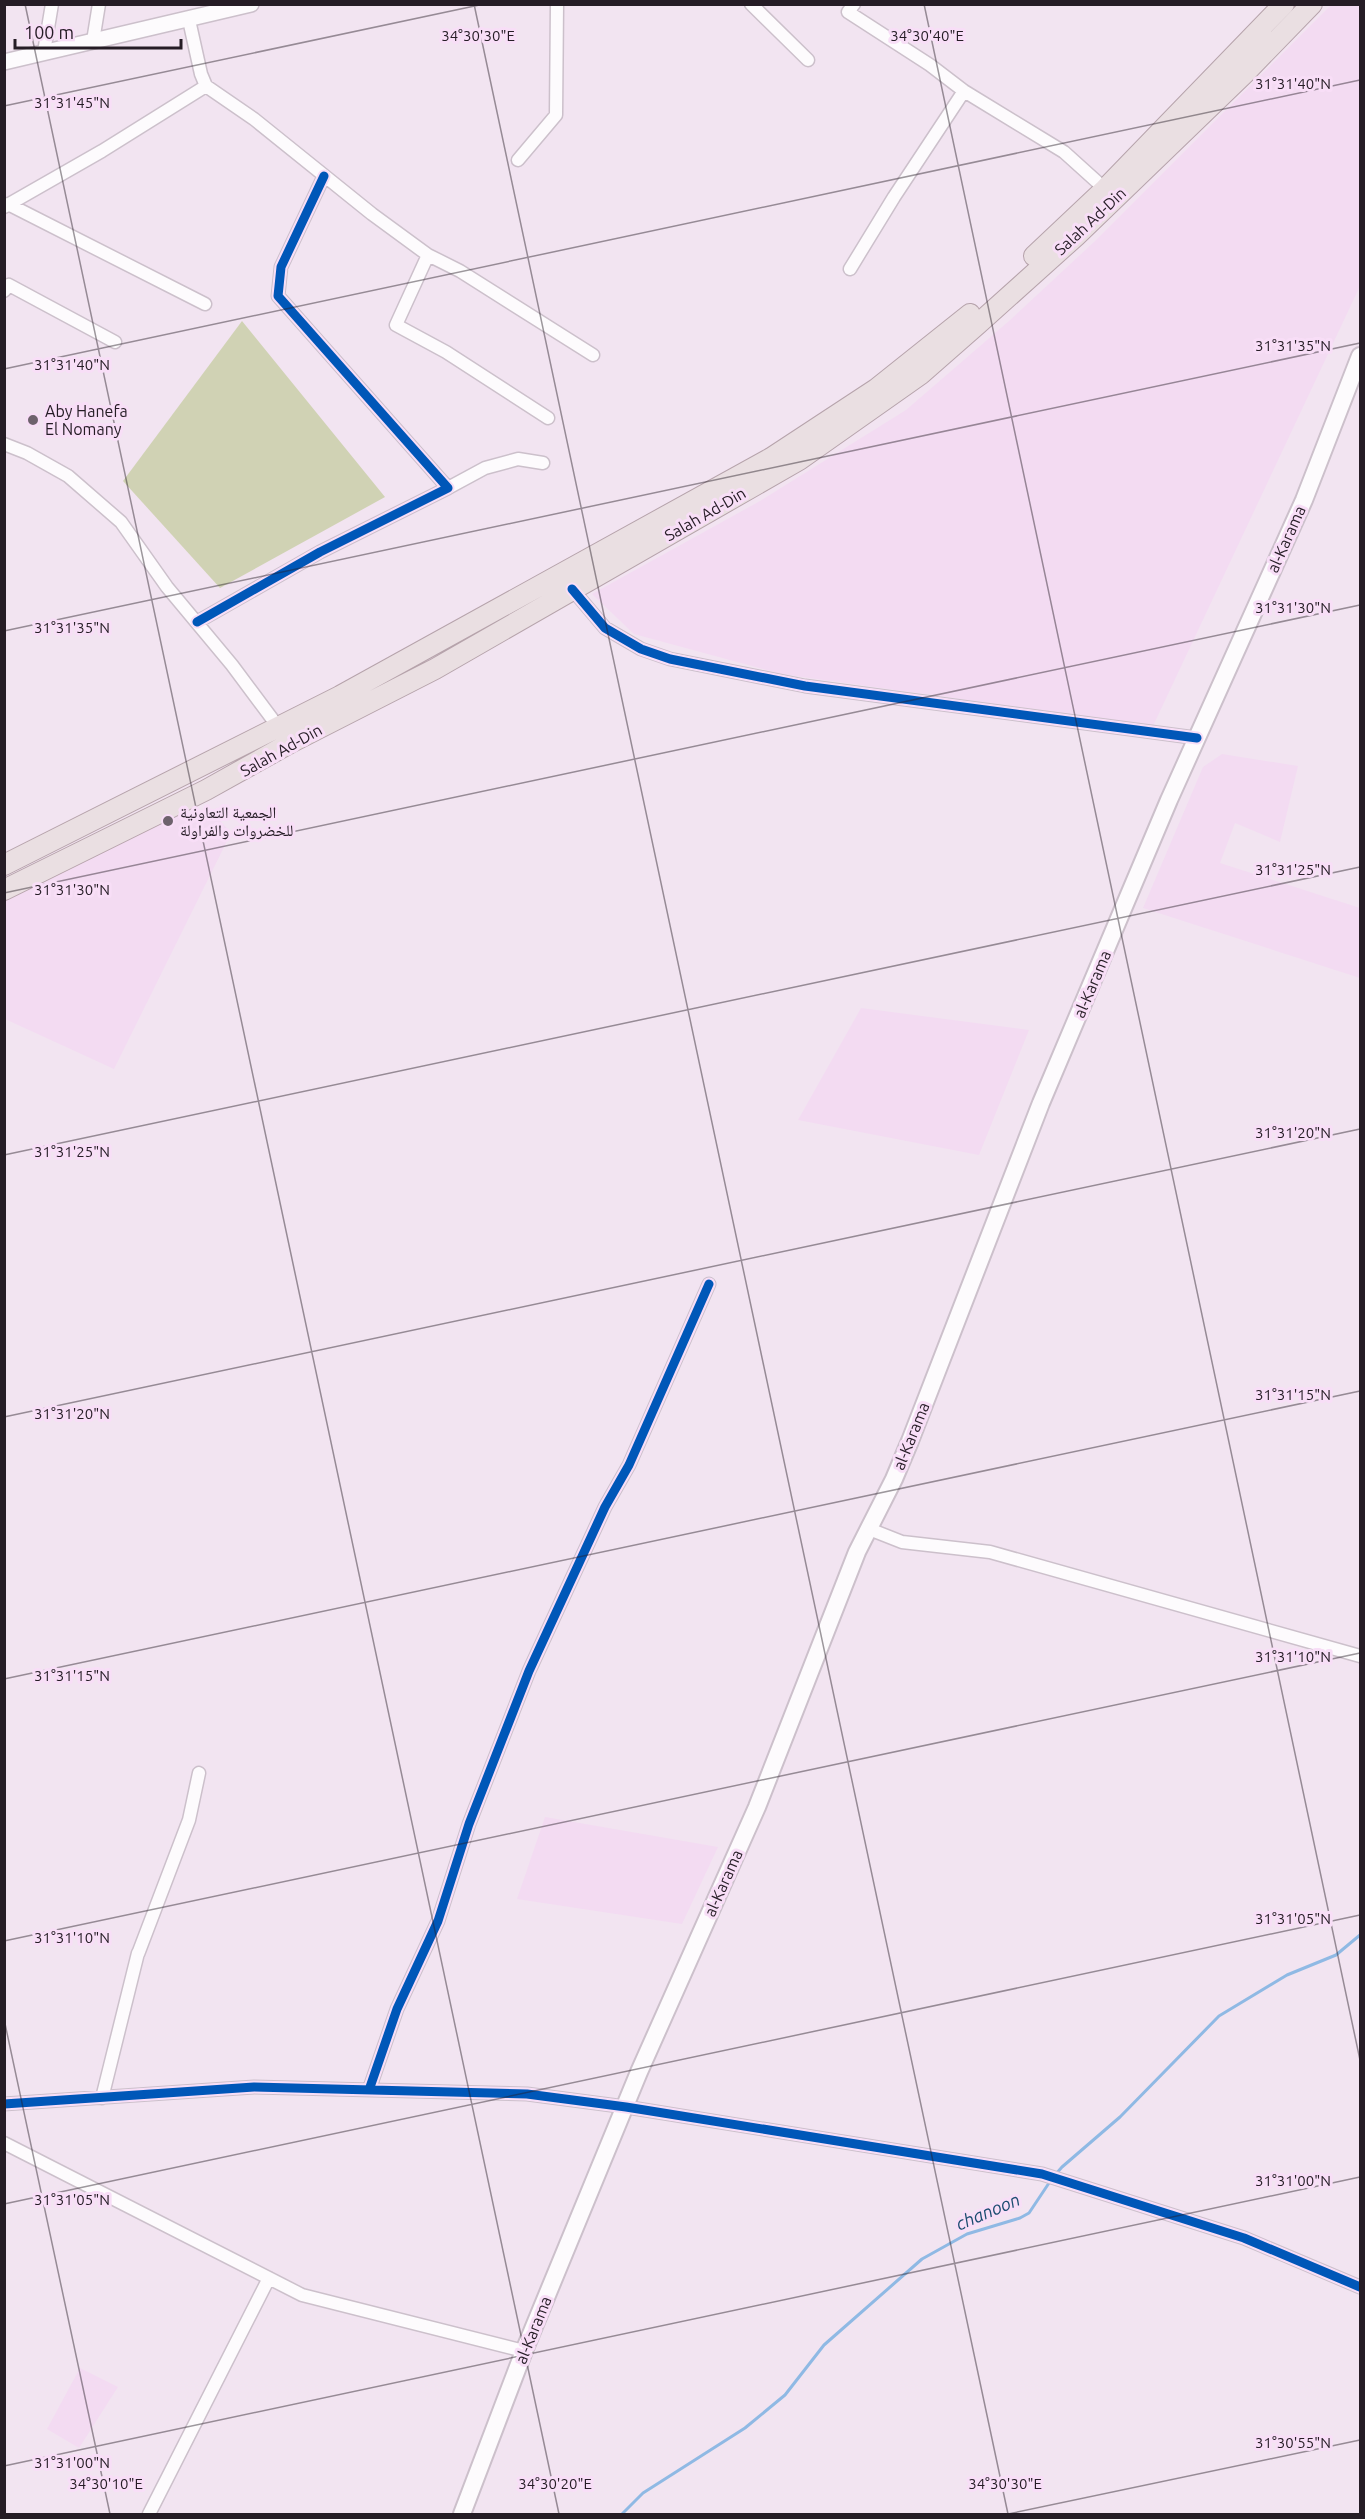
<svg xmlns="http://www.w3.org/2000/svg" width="1365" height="2519" viewBox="0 0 1365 2519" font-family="Ubuntu,'Noto Naskh Arabic',sans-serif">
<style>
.built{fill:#f3dbf2}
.green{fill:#d0d2b4}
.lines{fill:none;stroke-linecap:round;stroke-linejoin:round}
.stream{stroke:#8fb9e4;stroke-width:3}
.minor-casing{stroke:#ccc0cb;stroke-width:15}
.tertiary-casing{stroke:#ccc0cb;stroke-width:18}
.secondary-casing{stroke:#ccc0cb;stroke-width:20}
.trunk-casing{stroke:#b6a3ab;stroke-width:22}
.minor{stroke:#fdfbfd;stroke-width:12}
.tertiary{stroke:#fdfbfd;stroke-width:15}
.secondary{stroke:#fdfbfd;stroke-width:16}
.trunk{stroke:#eadfe2;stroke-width:20}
.cycleway-casing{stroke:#f8def7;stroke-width:13}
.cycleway{stroke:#0057b8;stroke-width:9}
.ticks{fill:none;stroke:#251c25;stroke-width:1.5;stroke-opacity:0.45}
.poi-dot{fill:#6d626c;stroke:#f8def7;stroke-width:2}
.labels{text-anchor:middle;stroke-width:6;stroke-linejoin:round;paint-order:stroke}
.street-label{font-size:16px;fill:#251c25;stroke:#f8def7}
.poi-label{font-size:16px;fill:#251c25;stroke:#f8def7;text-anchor:start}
.water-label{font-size:18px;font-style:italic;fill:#1b4c70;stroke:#f8def7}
.ticks-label{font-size:15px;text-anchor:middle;fill:#251c25;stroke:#f8def7;stroke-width:6;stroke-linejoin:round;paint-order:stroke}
</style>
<rect width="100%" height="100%" fill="#f2e4f1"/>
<path class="built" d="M1331 5H1360V286L1153 726 781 674 634 634 592 594 760 501 906 410 1009 321 1094 242Z
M1222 754 1298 766 1280 842 1235 823 1220 863 1360 908V978L1143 908 1203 767Z
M209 808 231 833 114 1069 5 1019V899L177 816Z
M861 1008 1029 1030 979 1155 798 1120Z
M545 1817 718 1847 682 1924 517 1899Z
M80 2368 118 2387 79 2448 47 2429Z"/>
<path class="green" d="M242 321 385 497 220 588 123 481Z"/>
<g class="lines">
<path class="stream" d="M1055 2175 1062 2167 1120 2117 1219 2016 1287 1975 1336 1955 1360 1935
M622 2514 643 2493 745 2428 785 2395 824 2345 922 2259 967 2234 1020 2218 1029 2213 1051 2180"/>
<g class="minor-casing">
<path id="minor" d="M751 4 808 60
M854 4 848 12 930 65 964 91 1064 152 1105 189
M189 20 201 74 206 86 254 119 372 214 428 255 460 271 593 355
M93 41 99 4
M44 52 52 4
M518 160 556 115 557 4
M8 204 205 304
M4 207 102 151 206 86
M428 255 396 325 446 352 548 418
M850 269 894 197 964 91
M4 291 9 285 115 342
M4 444 27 453 68 476 121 522 167 587 232 665 279 728
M448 488 485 468 518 459 543 463
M572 589 605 628 641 649 670 659 805 686 1197 738
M197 622 320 552 448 488 278 296 281 267 324 176
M869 1529 902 1542 990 1552 1360 1656
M138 1954 189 1820 199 1773
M369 2090 397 2009 438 1921 469 1824 529 1671 605 1507 629 1465 709 1284
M102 2098 138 1953
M4 2104 254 2087 527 2094 626 2107 1042 2174 1244 2238 1360 2287
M4 2143 302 2295 524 2351
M149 2514 269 2278"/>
</g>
<g class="tertiary-casing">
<path id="tertiary" d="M4 62 251 4"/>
</g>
<g class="secondary-casing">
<path id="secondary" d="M462 2514 524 2351 639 2072 757 1807 857 1552 894 1479 910 1441 1041 1103 1169 800 1304 500 1360 356"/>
</g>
<g class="trunk-casing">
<path id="trunk" d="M1034 256 1105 189 1284 4
M4 865 340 696 771 458 876 389 970 314
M4 890 206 790 292 742 435 669 799 460 921 374 978 324 1076 236 1246 72 1312 4"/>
</g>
<use href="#minor" class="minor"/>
<use href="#tertiary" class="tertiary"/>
<use href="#secondary" class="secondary"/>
<use href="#trunk" class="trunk"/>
<g class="cycleway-casing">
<path id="cycleway" d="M572 589 605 628 641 649 670 659 805 686 1197 738
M197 622 320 552 448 488 278 296 281 267 324 176
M369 2090 397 2009 438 1921 469 1824 529 1671 605 1507 629 1465 709 1284
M4 2104 254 2087 527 2094 626 2107 1042 2174 1244 2238 1360 2287"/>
</g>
<use href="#cycleway" class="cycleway"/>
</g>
<path class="ticks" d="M25 4 559 2514M474 4 1008 2514M924 4 1360 2060M4 106 484 4M4 369 1360 80M4 631 1360 343M4 893 1360 605M4 1155 1360 867M4 1417 1360 1129M4 1679 1360 1391M4 1941 1360 1653M4 2019 110 2514M4 2204 1360 1915M4 2466 1360 2177M1008 2514 1360 2440"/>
<g class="poi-dot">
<circle cx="33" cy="420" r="6"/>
<circle cx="168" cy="821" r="6"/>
</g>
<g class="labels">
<g class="street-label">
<text transform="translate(1090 221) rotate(-43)" y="6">Salah Ad-Din</text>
<text transform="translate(705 514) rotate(-30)" y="6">Salah Ad-Din</text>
<text transform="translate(1286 539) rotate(-66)" y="6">al-Karama</text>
<text transform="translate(281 750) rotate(-29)" y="6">Salah Ad-Din</text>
<text transform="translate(1092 984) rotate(-67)" y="6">al-Karama</text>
<text transform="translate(911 1436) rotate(-68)" y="6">al-Karama</text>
<text transform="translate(723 1883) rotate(-66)" y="6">al-Karama</text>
<text transform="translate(533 2330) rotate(-68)" y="6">al-Karama</text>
</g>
<g class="poi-label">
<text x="45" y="417">Aby Hanefa<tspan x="45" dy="18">El Nomany</tspan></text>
<text x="180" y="818">الجمعية التعاونية<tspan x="180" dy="18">للخضروات والفراولة</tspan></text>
</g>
<g class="water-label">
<text transform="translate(988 2212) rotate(-23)" y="6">chanoon</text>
</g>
</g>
<g class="ticks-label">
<text x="478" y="41">34°30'30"E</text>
<text x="927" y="41">34°30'40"E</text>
<text x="1293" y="89">31°31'40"N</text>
<text x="72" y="108">31°31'45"N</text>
<text x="1293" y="351">31°31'35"N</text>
<text x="72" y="370">31°31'40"N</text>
<text x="1293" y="613">31°31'30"N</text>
<text x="72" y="633">31°31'35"N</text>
<text x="1293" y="875">31°31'25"N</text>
<text x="72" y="895">31°31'30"N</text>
<text x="1293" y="1138">31°31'20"N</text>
<text x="72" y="1157">31°31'25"N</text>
<text x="1293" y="1400">31°31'15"N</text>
<text x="72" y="1419">31°31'20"N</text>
<text x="1293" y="1662">31°31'10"N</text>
<text x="72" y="1681">31°31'15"N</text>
<text x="1293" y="1924">31°31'05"N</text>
<text x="72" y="1943">31°31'10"N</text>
<text x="1293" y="2186">31°31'00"N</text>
<text x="72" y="2205">31°31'05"N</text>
<text x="1293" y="2448">31°30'55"N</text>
<text x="72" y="2468">31°31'00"N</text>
<text x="106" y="2489">34°30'10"E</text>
<text x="555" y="2489">34°30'20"E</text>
<text x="1005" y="2489">34°30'30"E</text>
</g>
<rect width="1365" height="2519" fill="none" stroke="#251c25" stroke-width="12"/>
<path d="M15 39v9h166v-9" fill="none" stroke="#251c25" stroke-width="3"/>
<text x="24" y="39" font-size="18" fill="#251c25" stroke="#f8def7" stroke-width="4.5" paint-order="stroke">100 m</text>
</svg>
